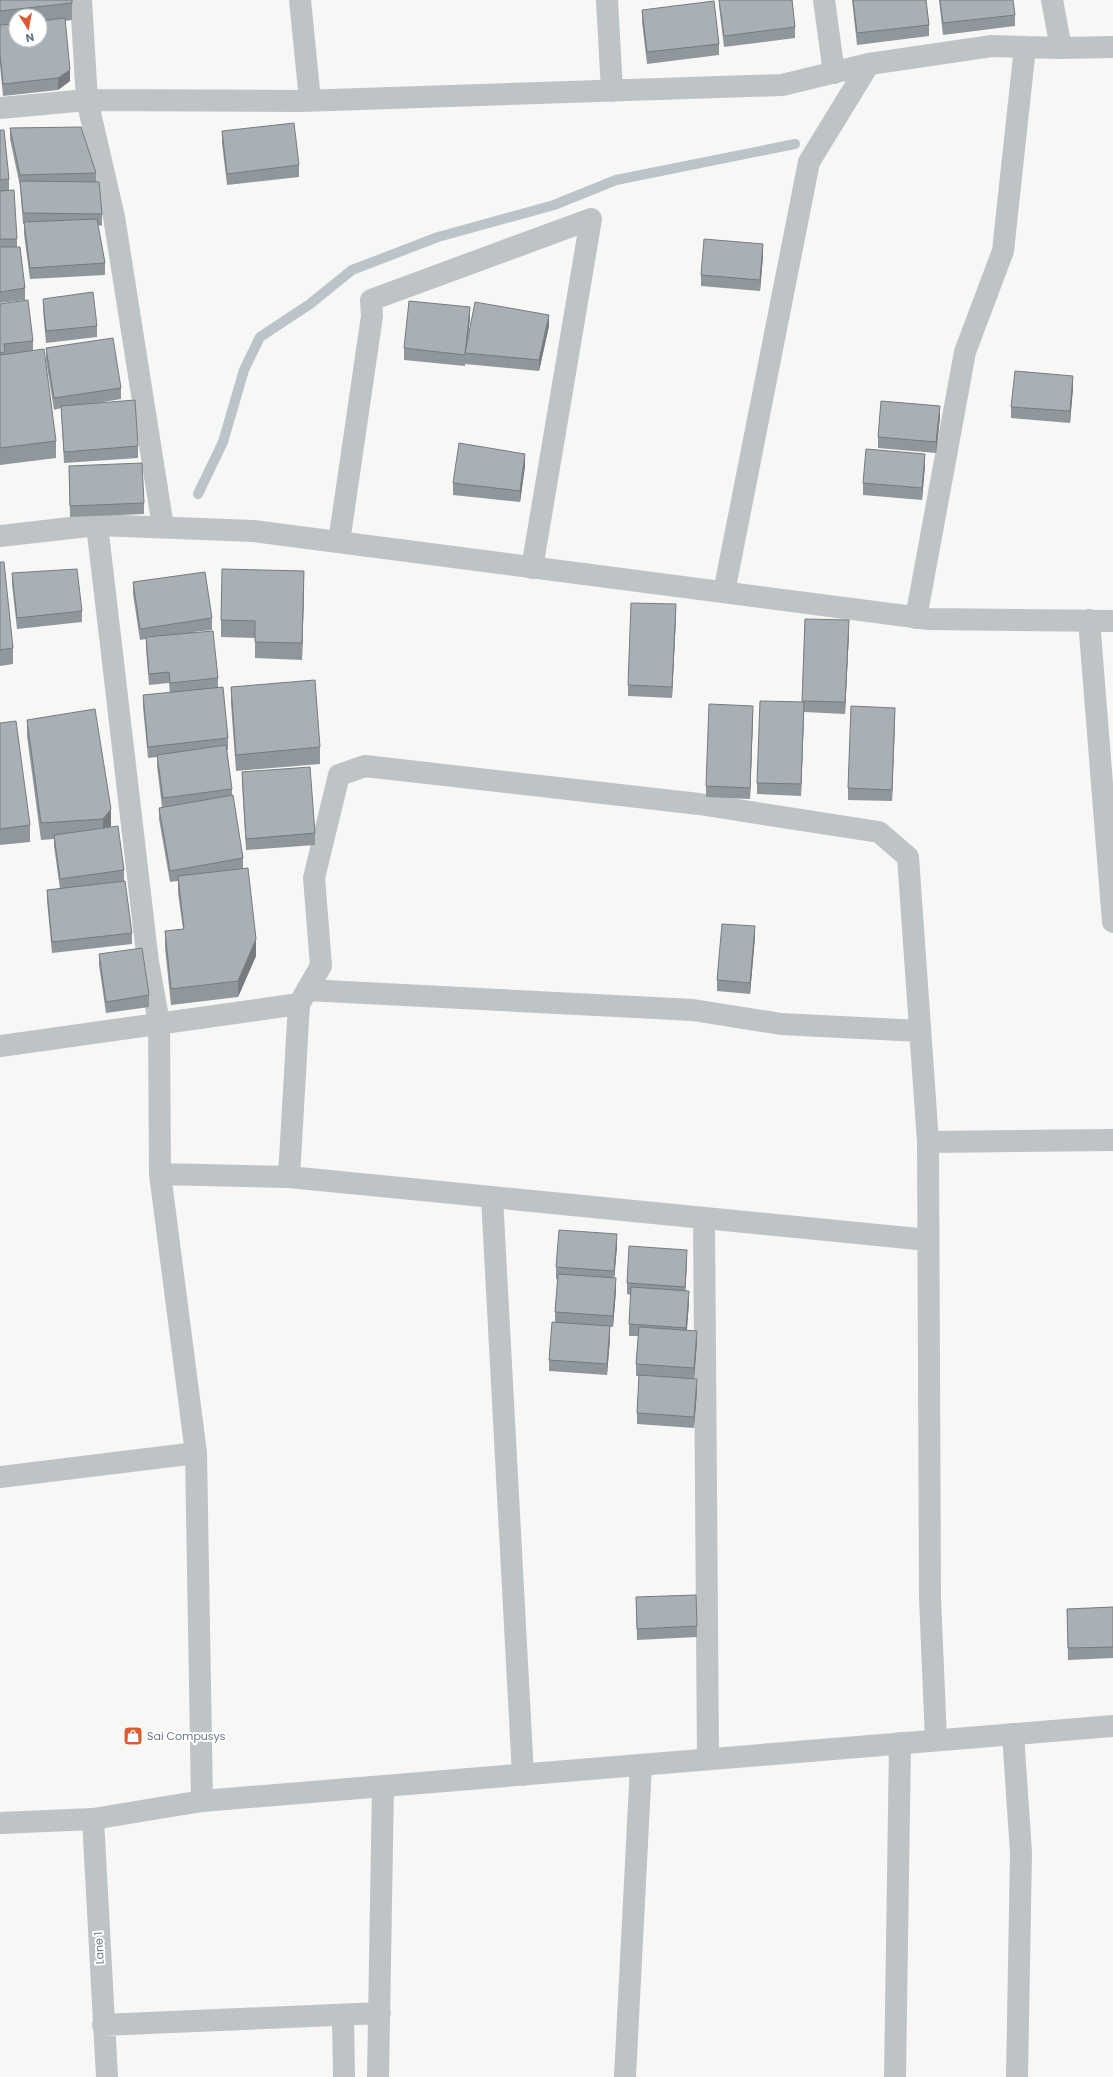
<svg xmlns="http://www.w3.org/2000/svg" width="1113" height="2077" viewBox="0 0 1113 2077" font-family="Poppins,sans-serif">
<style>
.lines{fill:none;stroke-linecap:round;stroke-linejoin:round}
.stream{stroke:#bac4c9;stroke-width:10}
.minor{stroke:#bec3c6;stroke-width:22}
.tertiary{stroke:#bec3c6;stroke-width:22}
.wall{fill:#90979c;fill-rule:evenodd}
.shaded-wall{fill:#767b7f}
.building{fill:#a8b0b5;stroke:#767b7f}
.labels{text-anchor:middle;stroke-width:4;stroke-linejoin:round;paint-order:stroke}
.poi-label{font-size:11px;fill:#687784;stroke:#fff;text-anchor:start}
.street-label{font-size:11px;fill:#687784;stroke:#fff}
</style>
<rect width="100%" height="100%" fill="#f7f7f5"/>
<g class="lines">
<path class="stream" d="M198 494 223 442 244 370 260 337 310 304 352 270 438 237 554 205 616 180 795 144"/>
<path class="minor" d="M300 0 310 100
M607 0 612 91
M824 0 834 73
M1061 48 1113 47
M0 108 87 100 81 0
M97 525 148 962 159 1023 160 1174 289 1177
M163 527 114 217 87 100 301 101 782 85 869 64 992 46 1061 48 1052 0
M339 542 372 316 371 300 591 219
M532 568 591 219
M724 592 809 162 869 64
M916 618 965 352 1003 251 1025 47
M1089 620 1113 922
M307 990 693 1010 781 1024 920 1031
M299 1004 289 1177 928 1240
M0 1046 299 1004 321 966 314 878 339 775 365 766 699 804 879 832 908 857 928 1142 1113 1140
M928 1142 930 1597 936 1740
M160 1174 196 1453
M492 1197 523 1775
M704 1218 708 1759
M0 1477 196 1453 202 1801
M1013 1734 1021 1853 1017 2077
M93 1819 107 2077
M343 2015 344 2077
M103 2025 380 2013
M378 2077 383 1787
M625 2077 641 1765
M895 2077 900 1743"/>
<path class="tertiary" d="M0 536 97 525 253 531 929 619 1113 621
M0 1823 93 1819 202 1801 1113 1726"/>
</g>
<path class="wall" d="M0 0 72 3V20L65 21 70 81 58 90 3 96 0 65ZM16 16H40V40H16Z
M719 0H792L795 27V38L724 47 719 5Z
M852 0H926L929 25V36L857 45Z
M939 0H1013L1015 15V26L943 35Z
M642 10 719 44V55L647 64 642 22Z
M10 128 96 173V182L102 214V226L98 225 105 263V275L30 279 24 234V224H23L20 186 10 139Z
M0 130 9 179V190L17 239V247L25 288V300L0 303Z
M222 131 299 165V177L227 185 222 143Z
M763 256 760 291 701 286V275Z
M43 299 97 326V337L46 343 43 310Z
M0 304 33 341V351L56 441V458L0 465Z
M470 318 467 344 549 326 539 371 465 364V360V366L404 360V348Z
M46 348 121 388V399L97 403 138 446V458L64 463 61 408 54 410 46 360Z
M1073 388 1070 423 1011 418V407Z
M940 418 936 453 878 448V437Z
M925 465 922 500 863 495V483Z
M69 466 144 503V514L70 517Z
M525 466 520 502 453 495V483Z
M0 562 13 648V664L0 666Z
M12 573 82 611V622L17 629 12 584Z
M133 582 212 618V630L194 632 218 678V687L228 738V750H227L232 789V795L243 858V869L256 956 238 997 171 1005 165 948V931L183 929 178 893V881L170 882 159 819V808L162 807 157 766V757L148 758 143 707V695L170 693 169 683 149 685 146 648V639L140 640 133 594Z
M304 588 302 660 255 658V638L221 637V620Z
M676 616 672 698 628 696V685Z
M805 619 849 632 845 714 804 712 801 796 757 794V783L802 702Z
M231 687 320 747V764L236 771 231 704Z
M753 717 750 799 706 797V786Z
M895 719 892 801 848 800V788Z
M27 720 111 826 110 827 124 870V881L132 933V944L52 953 47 901V890L60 889 54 846V839L41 840 27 736Z
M0 723 30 825V842L0 845Z
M242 772 315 833V845L246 850 242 783Z
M755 937 750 994 717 991V980Z
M99 954 149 995V1007L106 1013 99 965Z
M617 1246 614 1278 616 1290 613 1327H610V1338L607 1375 549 1371V1360L555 1322V1312L558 1279H556V1267Z
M687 1261 685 1291 689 1302 687 1330 697 1342 694 1379 697 1391 694 1428 637 1424V1413L639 1376H636V1364L638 1336H629V1324L631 1295 627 1294V1283Z
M636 1597 697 1626V1637L637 1640Z
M1113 1607V1658L1068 1660 1067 1609Z"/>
<path class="shaded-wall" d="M70 70V81L58 90V78Z
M763 244V256L760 291V280Z
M470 307V318L466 353H465V366V355Z
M549 315V326L539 371V360Z
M1073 376V388L1070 423V411Z
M940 406V418L936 453V442Z
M525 454V466L520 502V491Z
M925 454V465L922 500V488Z
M304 571V588L302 660V643Z
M676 604V616L672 698V687Z
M849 620V632L845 714V702Z
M804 702V714L801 796V784Z
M753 706V717L750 799V788Z
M895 708V719L892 801V790Z
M111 809V826L103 836V819Z
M755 926V937L750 994V983Z
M256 939V956L238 997V981Z
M617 1234V1246L614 1283V1271Z
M687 1250V1261L685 1299V1287Z
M616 1278V1290L613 1327V1316Z
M689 1291V1302L686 1340V1328Z
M610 1326V1338L607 1375V1364Z
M697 1331V1342L694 1380V1368Z
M697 1379V1391L694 1428V1417Z"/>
<path class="building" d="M0 0H72V3L0 11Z
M719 0H792L795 27 724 36Z
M853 0H926L929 25 857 33Z
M940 0H1013L1015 15 943 23Z
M714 1 719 44 647 52 642 10Z
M65 18 70 70 58 78 3 84 0 54V25L16 24V40H40V21Z
M294 123 299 165 227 174 222 131Z
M81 127 96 173 20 175 10 128Z
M0 130H4L9 179 0 180Z
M20 181 99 182 102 214 23 213Z
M14 190 17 239H0V191Z
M97 219 105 263 30 268 24 222Z
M704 239 763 244 760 280 701 275Z
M0 247H20L25 288 0 292Z
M93 292 97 326 46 331 43 299Z
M28 300 33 341 4 344 5 352 0 353V304Z
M409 301 470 307 465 355 404 348Z
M475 302 549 315 539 360 465 353Z
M113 338 121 388 54 398 46 348Z
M44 349 56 441 0 448V355Z
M1015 371 1073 376 1070 411 1011 407Z
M135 400 138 446 64 452 61 406Z
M881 401 940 406 936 442 878 437Z
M459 443 525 454 520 491 453 483Z
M866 449 925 454 922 488 863 483Z
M142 463 144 503 70 506 69 466Z
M0 562H4L13 648 0 650Z
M77 569 82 611 17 618 12 573Z
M222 569 304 571 302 643 255 642V621L221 620Z
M205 572 212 618 140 629 133 582Z
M631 603 676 604 672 687 628 685Z
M805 619 849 620 845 702 802 701Z
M213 631 218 678 170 683 169 672 149 674 146 637Z
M315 680 320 747 236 755 231 687Z
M223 687 228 738 148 747 143 695Z
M760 701 804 702 801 784 757 783Z
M709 704 753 706 750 788 706 786Z
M851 706 895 708 892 790 848 788Z
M95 709 111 809 103 819 41 823 27 720Z
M16 721 30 825 0 829V723Z
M226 745 232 789 163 798 157 755Z
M310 767 315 833 246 839 242 772Z
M233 795 243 858 170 871 159 808Z
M118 826 124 870 60 879 54 835Z
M248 868 256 939 238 981 171 989 165 931 184 929 178 876Z
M125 881 132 933 52 942 47 890Z
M722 924 755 926 750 983 717 980Z
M142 948 149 995 106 1002 99 954Z
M559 1230 617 1234 614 1271 556 1267Z
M629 1246 687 1250 685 1287 627 1283Z
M558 1274 616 1278 613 1316 555 1312Z
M631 1287 689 1291 686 1328 629 1324Z
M552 1322 610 1326 607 1364 549 1360Z
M639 1327 697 1331 694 1368 636 1364Z
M639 1375 697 1379 694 1417 637 1413Z
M696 1595 697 1626 637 1629 636 1597Z
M1113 1607V1647L1068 1648 1067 1609Z"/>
<defs>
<g id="shop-square" transform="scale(1)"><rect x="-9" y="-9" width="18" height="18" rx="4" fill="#da5b32" stroke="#fff"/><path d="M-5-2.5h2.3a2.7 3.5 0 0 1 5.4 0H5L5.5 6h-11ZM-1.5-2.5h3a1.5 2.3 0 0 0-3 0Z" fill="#fff"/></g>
</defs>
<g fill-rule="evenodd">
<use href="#shop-square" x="133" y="1736"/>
</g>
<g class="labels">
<g class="poi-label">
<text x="147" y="1740">Sai Compusys</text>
</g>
<g class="street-label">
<text transform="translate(99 1948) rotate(-93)" y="4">Lane 1</text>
</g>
</g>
<g transform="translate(28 28) rotate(169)"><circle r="19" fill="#ffffff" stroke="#c3c9ce"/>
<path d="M0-3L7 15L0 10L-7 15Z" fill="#da5b32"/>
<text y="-6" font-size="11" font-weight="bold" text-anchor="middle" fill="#687784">N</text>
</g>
</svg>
